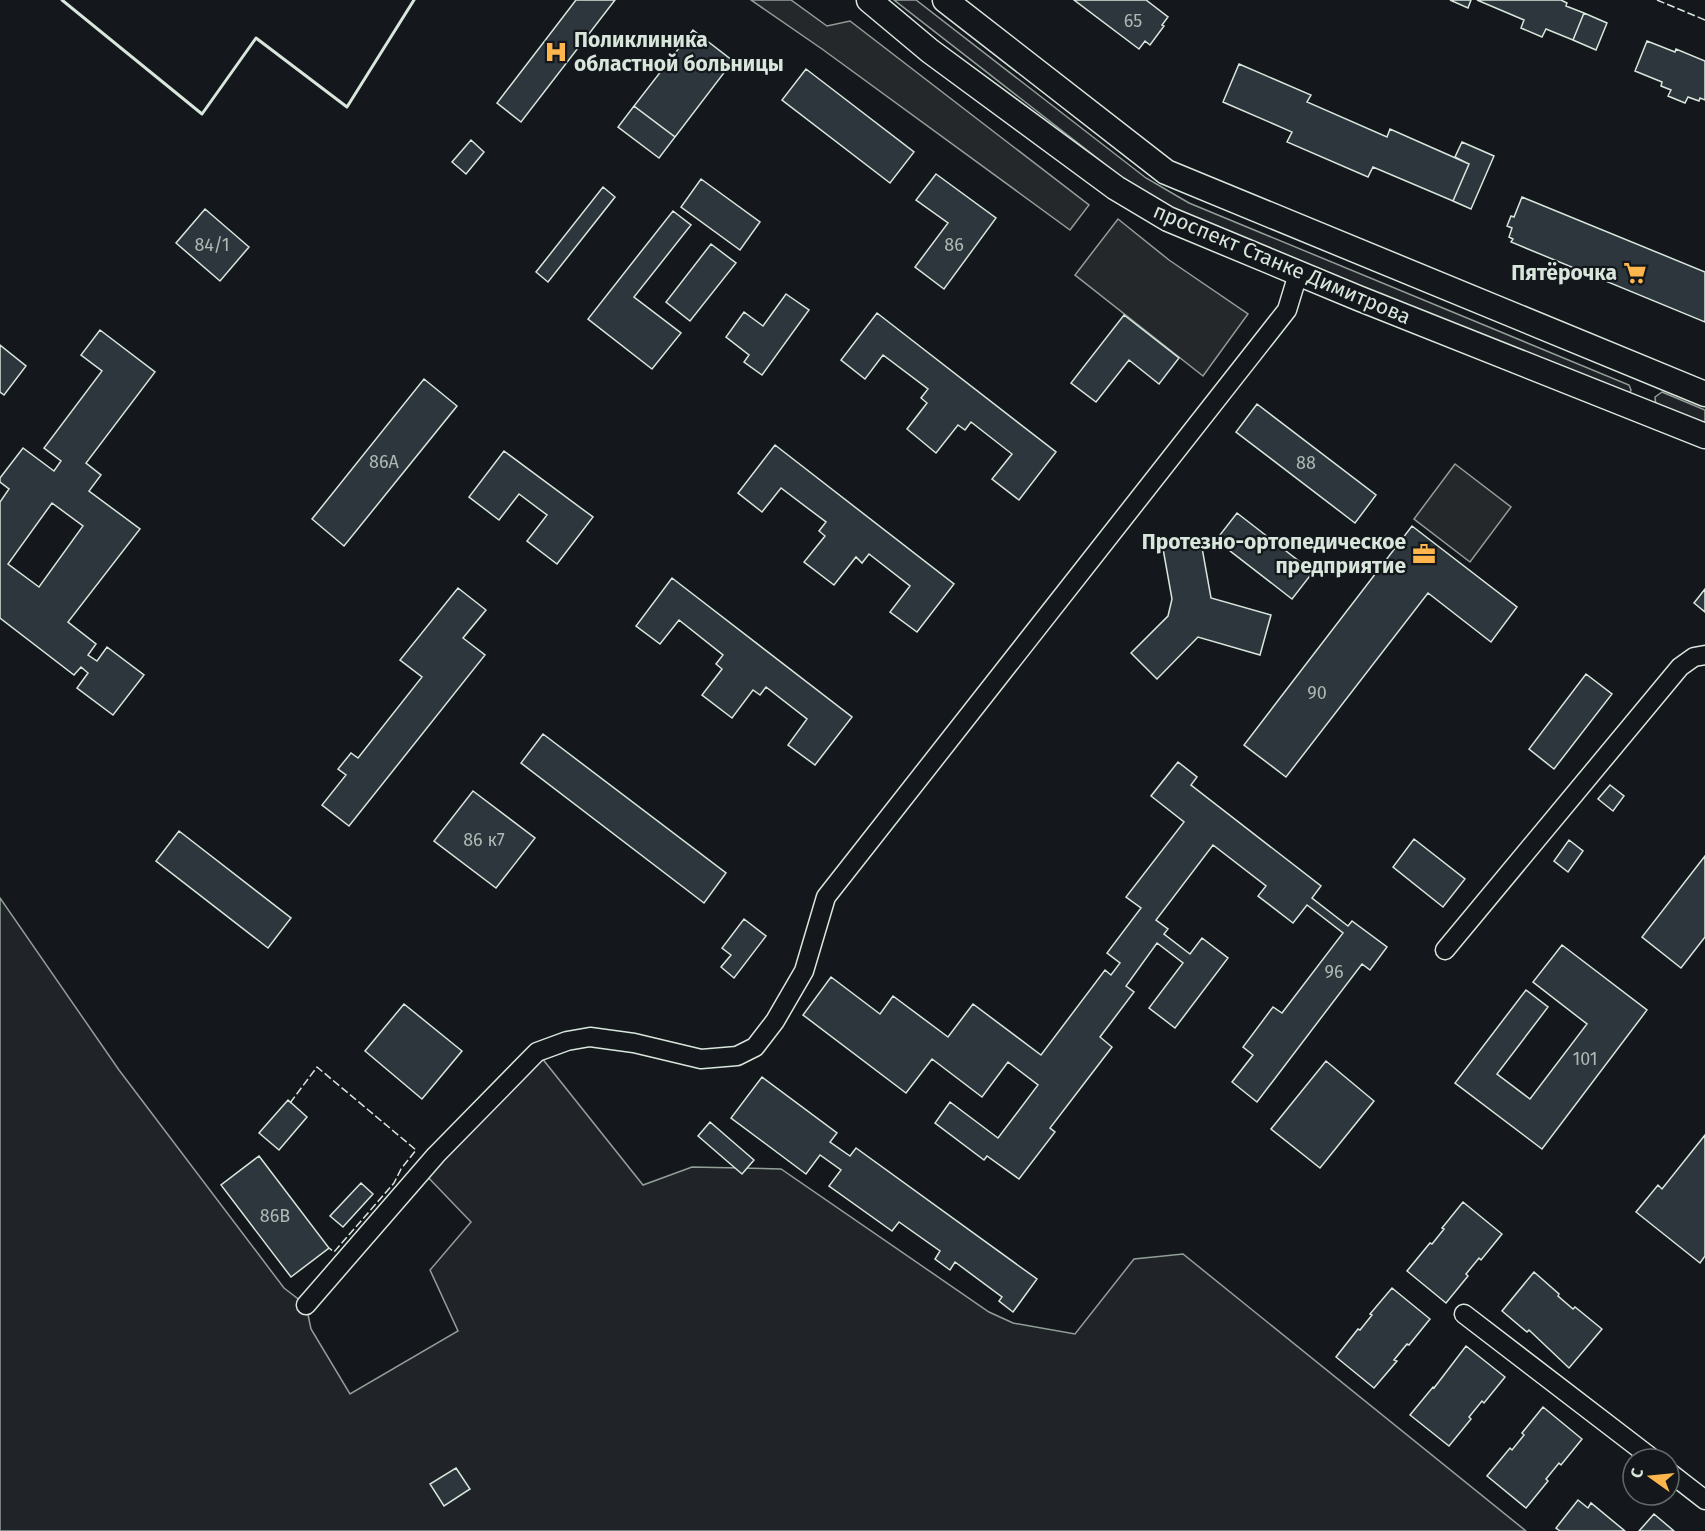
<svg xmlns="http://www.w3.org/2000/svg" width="1705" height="1531" viewBox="0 0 1705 1531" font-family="'Fira Sans',sans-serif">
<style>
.green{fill:#202428;stroke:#939e99;stroke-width:1.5}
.parking{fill:#24282b;stroke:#939e99;stroke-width:1.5}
.building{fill:#2c363c;stroke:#d8e6dc;stroke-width:1.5;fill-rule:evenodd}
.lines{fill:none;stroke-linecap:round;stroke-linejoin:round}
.minor-casing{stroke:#d8e6dc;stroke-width:21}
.major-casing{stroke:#d8e6dc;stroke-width:27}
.minor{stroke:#14181c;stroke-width:18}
.major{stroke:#14181c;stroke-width:24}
.fence{stroke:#d8e6dc;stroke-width:1.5;stroke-dasharray:8 3;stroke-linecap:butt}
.wall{stroke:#d8e6dc;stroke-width:3}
.labels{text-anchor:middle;stroke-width:4.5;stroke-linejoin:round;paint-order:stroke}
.number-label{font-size:18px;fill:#adbab4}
.poi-label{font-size:21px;font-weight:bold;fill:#d8e6dc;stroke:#14181c;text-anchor:end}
.street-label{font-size:21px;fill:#d8e6dc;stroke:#14181c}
</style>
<rect width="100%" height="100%" fill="#14181c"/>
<path class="green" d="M894 0H916L1146 178 1189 203 1629 385 1631 390 1629 396 1195 223 1146 196Z
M1662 392 1705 410V426L1656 406 1655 397Z
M0 898 119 1070 284 1288 306 1305 311 1329 350 1394 458 1331 430 1270 471 1222 422 1171 537 1052 643 1185 692 1167 781 1169 989 1312 1013 1323 1075 1334 1134 1259 1183 1254 1526 1531H0Z"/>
<path class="parking" d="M751 0H791L827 26 850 21 1089 205 1070 230 822 49Z
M1118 219 1169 260 1248 314 1203 376 1075 275Z
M1455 464 1511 507 1470 562 1414 519Z"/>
<path class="building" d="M576 0H615L521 122 497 103Z
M1074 0H1146L1168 17 1162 25 1164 26 1150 45 1145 41 1139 49Z
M1450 0H1471L1468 8Z
M1477 0H1561L1567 3 1566 6 1584 13 1573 40 1546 29 1542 37 1521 28 1524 20Z
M1584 13 1607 23 1596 50 1573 40Z
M693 30 733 61 675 137 634 106Z
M1647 41 1675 52 1676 49 1705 61V100L1700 98 1699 101 1688 97 1685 103 1668 96 1671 90 1661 86 1662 82 1635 71Z
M1239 64 1311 95 1307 102 1387 137 1390 129 1469 164 1453 201 1373 167 1368 177 1287 142 1292 132 1223 102Z
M806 69 914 152 890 183 782 100Z
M634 106 675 137 659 158 618 127Z
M471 140 484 152 466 174 452 162Z
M1462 142 1494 156 1471 209 1453 201 1469 164 1455 157Z
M936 174 996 218 944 289 915 267 948 223 916 200Z
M701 179 760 222 740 250 681 207Z
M603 187 615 197 548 282 536 272Z
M1522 197 1705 272V322L1511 242 1513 239 1509 237 1512 228 1507 226 1511 216 1514 217Z
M205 209 249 247 220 281 176 243Z
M673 211 691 225 634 297 681 333 652 369 588 319Z
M711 244 736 263 690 321 666 302Z
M786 294 809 310 762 375 744 362 749 355 726 337 744 312 763 326Z
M877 313 1056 452 1019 500 992 479 1012 454 971 422 965 430 958 425 936 453 907 429 927 403 921 398 928 389 883 355 865 379 841 360Z
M1124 315 1179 358 1159 384 1129 360 1096 402 1071 383Z
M100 330 155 372 86 463 101 475 89 491 140 529 68 622 96 644 88 655 97 661 107 647 144 675 113 715 77 688 88 673 81 667 74 675 0 618V502L9 489 0 482V478L23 448 54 471 61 461 44 448 102 371 81 355ZM52 503 83 526 39 587 8 564Z
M0 345 26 366 4 395 0 392Z
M424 379 457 406 344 546 312 519Z
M1257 404 1376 495 1355 523 1236 432Z
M775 445 954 584 917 632 890 612 910 586 869 554 862 563 856 557 834 585 804 562 825 536 819 531 826 522 781 488 762 512 738 493Z
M504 451 593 517 557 564 527 541 547 515 519 494 499 520 469 497Z
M1237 513 1313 572 1292 599 1216 540Z
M1412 526 1517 607 1491 642 1428 593 1286 777 1244 745Z
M1186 539 1187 544 1201 542 1211 598 1271 615 1260 655 1198 637 1157 679 1131 653 1168 616 1172 599 1162 543Z
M672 578 852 717 815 765 788 745 807 719 766 687 760 695 753 690 732 718 702 695 722 669 716 664 723 655 679 620 660 644 636 626Z
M458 588 486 610 463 638 485 655 349 826 322 805 346 775 338 769 351 753 358 758 422 677 400 660Z
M1705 589V612L1694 603Z
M1586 674 1612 694 1554 769 1529 749Z
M543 734 726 873 704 903 521 763Z
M1178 762 1197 777 1191 785 1321 886 1312 898 1348 926 1352 921 1387 947 1370 970 1362 964 1257 1102 1232 1082 1253 1055 1243 1047 1273 1007 1282 1013 1343 933 1307 905 1293 923 1258 896 1266 886 1213 845 1156 920 1168 929 1164 934 1190 954 1202 938 1228 958 1175 1028 1149 1008 1183 963 1157 943 1126 986 1134 992 1100 1037 1112 1047 1050 1128 1055 1132 1019 1179 987 1156 984 1160 935 1123 950 1102 998 1138 1038 1085 1008 1062 982 1097 932 1059 906 1093 803 1015 831 977 880 1014 893 996 948 1037 973 1004 1041 1055 1105 970 1111 975 1120 963 1107 953 1141 908 1126 897 1184 822 1151 796Z
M1610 785 1624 796 1613 811 1598 799Z
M473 791 535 838 496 888 434 841Z
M179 831 291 918 268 948 156 861Z
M1414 839 1465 879 1443 907 1393 867Z
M1569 840 1583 851 1568 872 1554 861Z
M1705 856V937L1681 968 1642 937Z
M744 919 766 936 734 978 721 967 731 955 722 948Z
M1562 945 1647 1010 1542 1149 1455 1083 1526 990 1548 1007 1497 1074 1530 1099 1587 1024 1533 982Z
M404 1004 462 1051 422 1099 365 1051Z
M1326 1061 1374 1101 1320 1168 1271 1129Z
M762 1077 837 1133 830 1142 850 1156 856 1148 1037 1279 1013 1312 999 1301 1002 1297 955 1262 950 1270 935 1259 940 1251 899 1222 892 1231 829 1186 841 1170 820 1155 806 1174 731 1118Z
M288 1100 307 1117 279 1150 259 1133Z
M710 1122 754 1160 742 1174 698 1136Z
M1705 1135V1256L1700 1263 1636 1212 1658 1185 1662 1189Z
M259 1156 329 1248 291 1277 221 1185Z
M361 1183 373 1194 343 1227 330 1216Z
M1463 1202 1502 1234 1481 1260 1479 1258 1466 1274 1468 1276 1446 1303 1407 1271 1430 1243 1432 1244 1444 1229 1442 1228Z
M1534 1272 1559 1294 1558 1296 1573 1309 1575 1307 1602 1329 1569 1368 1529 1330 1527 1332 1502 1311Z
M1392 1288 1430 1319 1409 1345 1407 1344 1394 1360 1397 1361 1374 1388 1336 1357 1358 1329 1360 1330 1372 1315 1370 1314Z
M1466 1346 1505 1377 1484 1403 1482 1401 1469 1417 1471 1419 1449 1446 1410 1415 1433 1387 1434 1388Z
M1543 1407 1582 1439 1561 1465 1559 1463 1546 1479 1548 1481 1526 1508 1487 1476 1510 1448 1512 1450 1524 1435 1522 1433Z
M456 1468 470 1489 444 1506 430 1484Z
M1578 1500 1588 1508 1591 1503 1625 1531H1560L1556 1528Z
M1654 1514 1674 1531H1639Z"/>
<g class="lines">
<g class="minor-casing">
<path id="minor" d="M1445 950 1680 667 1694 657 1705 655
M306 1305 436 1155 537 1052 567 1041 590 1037 634 1043 701 1059 737 1056 755 1047 775 1021 804 971 826 897 1287 310 1298 274
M1464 1314 1653 1459
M1669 1472 1705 1500"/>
</g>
<g class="major-casing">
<path id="major" d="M869 0 930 51 1116 188 1168 219 1358 298 1705 436
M945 0 1166 172 1705 394"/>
</g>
<use href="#minor" class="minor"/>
<use href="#major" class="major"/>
<path class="fence" d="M1657 0 1705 20
M290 1103 317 1067 416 1150 401 1169 394 1183 334 1252 329 1248"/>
<path class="wall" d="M62 0 202 114 256 38 347 107 414 0"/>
</g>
<defs>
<g id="hospital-bare" transform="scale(1.8)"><path d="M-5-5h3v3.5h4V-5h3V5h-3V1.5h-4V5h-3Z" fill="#ffb74d" stroke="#14181c" stroke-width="2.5" paint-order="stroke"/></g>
<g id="supermarket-bare" transform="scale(1.8)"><path d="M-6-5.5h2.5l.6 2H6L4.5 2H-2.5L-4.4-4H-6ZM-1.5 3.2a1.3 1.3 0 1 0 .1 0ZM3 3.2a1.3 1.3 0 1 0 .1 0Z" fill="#ffb74d" stroke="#14181c" stroke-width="2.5" paint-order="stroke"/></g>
<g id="office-bare" transform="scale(1.8)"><path d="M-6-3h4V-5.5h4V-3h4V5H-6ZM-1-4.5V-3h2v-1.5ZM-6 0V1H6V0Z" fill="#ffb74d" stroke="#14181c" stroke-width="2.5" paint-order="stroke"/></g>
</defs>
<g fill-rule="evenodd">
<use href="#hospital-bare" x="556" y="52"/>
<use href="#supermarket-bare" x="1635" y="273"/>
<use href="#office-bare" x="1424" y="554"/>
</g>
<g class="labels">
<g class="number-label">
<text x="1133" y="27">65</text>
<text x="212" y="251">84/1</text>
<text x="954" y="251">86</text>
<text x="384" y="468">86А</text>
<text x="1306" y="469">88</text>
<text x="1317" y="699">90</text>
<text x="484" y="846">86 к7</text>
<text x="1334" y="978">96</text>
<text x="1585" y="1065">101</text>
<text x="275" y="1222">86В</text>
</g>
<g class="poi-label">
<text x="574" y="47" text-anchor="start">Поликлиника<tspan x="574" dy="24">областной больницы</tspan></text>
<text x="1617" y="280">Пятёрочка</text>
<text x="1406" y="549">Протезно-ортопедическое<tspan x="1406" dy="24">предприятие</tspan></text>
</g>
<g class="street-label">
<text transform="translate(1282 264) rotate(23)" y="7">проспект Станке Димитрова</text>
</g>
</g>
<g transform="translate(1651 1477) rotate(285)"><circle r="28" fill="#14181c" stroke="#626a69" stroke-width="1.5"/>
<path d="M0-4.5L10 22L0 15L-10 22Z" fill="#ffb74d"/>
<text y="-9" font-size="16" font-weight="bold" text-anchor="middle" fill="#d8e6dc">С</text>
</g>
</svg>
